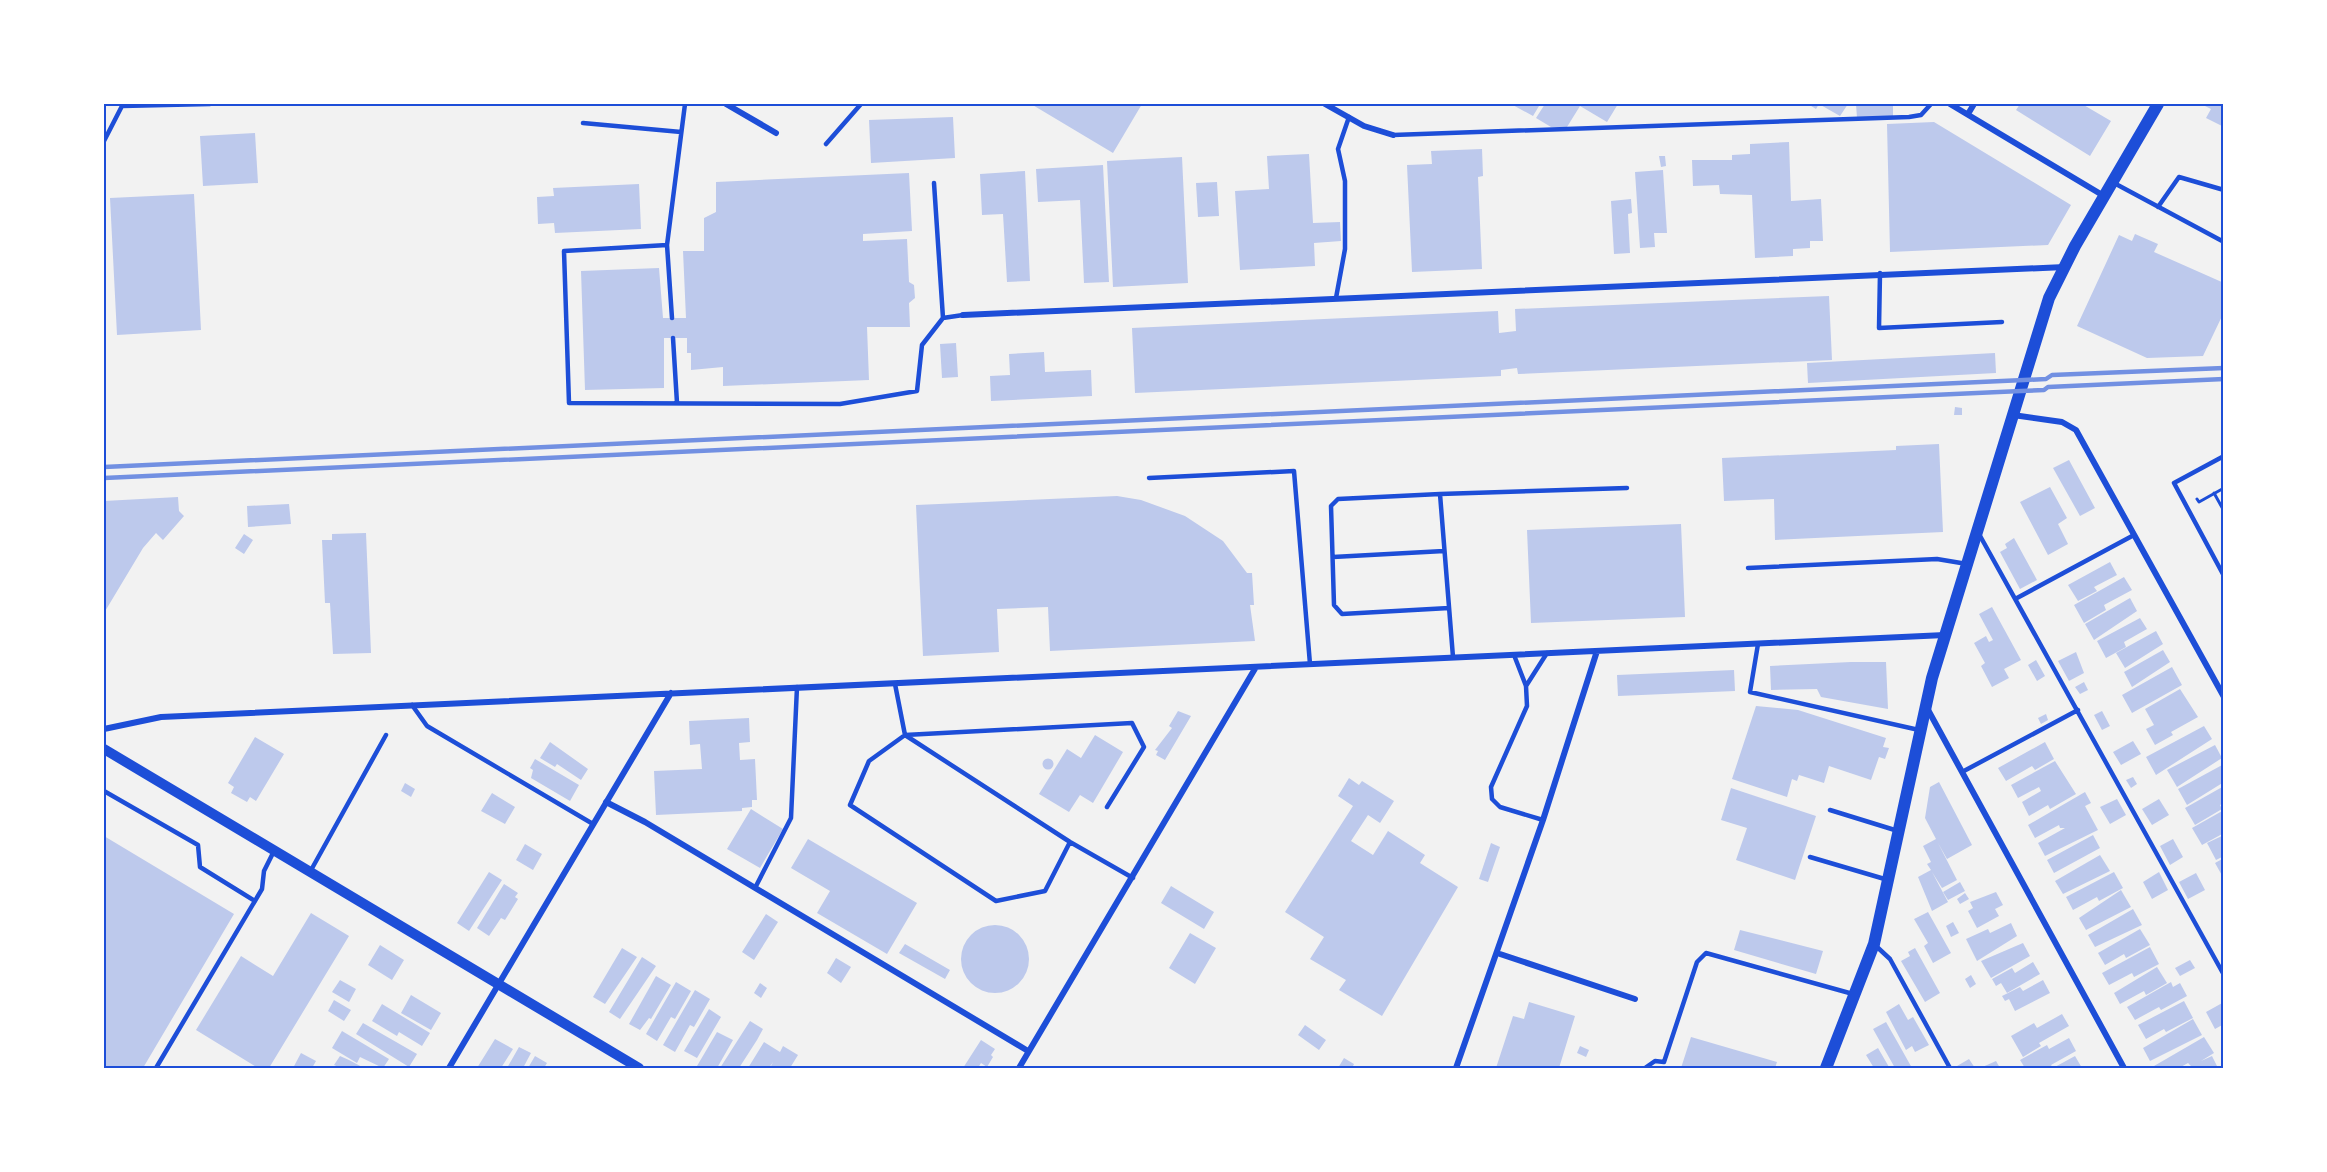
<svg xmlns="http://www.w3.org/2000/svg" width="2327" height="1172" viewBox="0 0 2327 1172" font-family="Rubik,sans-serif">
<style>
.building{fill:#bdc9ec}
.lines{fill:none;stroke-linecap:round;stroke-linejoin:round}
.path{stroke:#1d4ed8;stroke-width:3}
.service{stroke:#1d4ed8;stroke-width:4.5}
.minor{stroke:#1d4ed8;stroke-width:6}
.tertiary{stroke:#1d4ed8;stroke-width:10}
.secondary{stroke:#1d4ed8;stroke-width:12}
.rail{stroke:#7290e2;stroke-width:4.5}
.neatline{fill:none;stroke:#1d4ed8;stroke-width:2}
</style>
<rect width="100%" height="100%" fill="#f2f2f2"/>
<path class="building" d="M1031 104H1142L1113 153Z
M1511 104H1535L1539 106 1533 116Z
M1545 104 1548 105 1618 104 1607 122 1580 106 1567 127H1551L1536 118Z
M1808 104H1848L1840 116 1819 104 1816 109Z
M1856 104H1893V116L1857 118Z
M2020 104H2082L2111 121 2090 156 2016 110Z
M2201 104H2224L2222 126 2206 118 2211 109Z
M953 117 955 158 871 163 869 120Z
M1934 122 2071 205 2048 245 1890 252 1887 124Z
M255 133 258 183 203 186 200 136Z
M1789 142 1791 201 1821 199 1823 241H1810V248L1793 249V256L1755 258 1752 195 1720 194 1719 185 1693 186 1692 160H1732V155L1750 154V144Z
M1482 149 1483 176 1478 177 1482 269 1412 272 1407 165 1432 164 1431 151Z
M1309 154 1313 223 1340 222 1341 241 1314 243 1315 266 1240 270 1235 191 1269 189 1267 156Z
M1659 156H1665L1666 166 1661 167Z
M1182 157 1188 283 1113 287 1107 161Z
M1103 165 1109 282 1084 283 1080 200 1038 202 1036 169Z
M1663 170 1667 233H1654L1655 247 1640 248 1635 172Z
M1025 171 1030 281 1007 282 1003 214 982 215 980 174Z
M909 173 912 231 863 234V241L907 239 909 282 914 285 915 298 909 303 910 327H867L869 380 723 386V367L691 370V353H687V338H664V388L585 390 581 271 659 268 663 318H686L683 251H704V218L716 212V182Z
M1217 182 1219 216 1198 217 1196 183Z
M639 184 641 229 555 233 554 223 538 224 537 197 554 196 553 188Z
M194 194 201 330 117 335 110 198Z
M1631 199 1632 213 1628 214 1630 253 1614 254 1611 201Z
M2135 234 2158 244 2154 252 2224 283V312L2203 356 2147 358 2077 326 2119 235 2132 241Z
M1829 296 1832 360 1518 374 1517 368 1501 370V376L1135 393 1132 328 1498 311 1499 333 1516 331 1515 309Z
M956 343 958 377 942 378 940 344Z
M1044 352 1045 372 1091 370 1092 396 991 401 990 376 1010 375 1009 354Z
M1995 353 1996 373 1808 383 1807 363Z
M1955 407 1962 408V415H1954Z
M1939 444 1943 532 1775 540 1774 499 1724 501 1722 458 1896 450V446Z
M2069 460 2095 508 2080 516 2053 468Z
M2050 487 2067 518 2058 524 2068 544 2048 555 2020 502Z
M1117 496 1141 500 1185 516 1223 541 1247 573H1252L1254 605H1250L1255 641 1050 651 1048 607 997 609 999 652 923 656 916 505Z
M178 497 179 511 184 516 163 540 156 533 143 548 104 613V501Z
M289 504 291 524 248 527 247 506Z
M1681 524 1685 617 1531 623 1527 530Z
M366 533 371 653 333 654 330 603H325L322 540H332V534Z
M244 534 253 540 244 554 235 548Z
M2014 538 2037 580 2020 589 2000 552 2007 548 2005 544Z
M2110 562 2117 575 2094 587 2097 591 2078 601 2068 585Z
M2124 577 2132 590 2104 605 2106 610 2084 623 2074 605Z
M2130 598 2137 611 2094 640 2085 624Z
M1992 607 2021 660 2004 669 2009 678 1992 687 1981 666 1985 663 1974 643 1986 636 1989 642 1993 640 1979 614Z
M2140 618 2147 629 2124 642 2126 647 2106 658 2097 641Z
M2156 631 2163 644 2125 668 2116 653Z
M2163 650 2170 662 2132 687 2124 672Z
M2076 652 2084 673 2069 681 2058 661Z
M2036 660 2045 676 2037 681 2028 665Z
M1851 662H1886L1888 709 1821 697 1817 689 1771 690 1770 666Z
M2172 667 2182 685 2132 713 2122 695Z
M1734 670 1735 691 1618 696 1617 675Z
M2084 682 2088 690 2080 694 2075 687Z
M2180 689 2198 717 2171 732 2173 735 2155 745 2146 729 2154 725 2145 709Z
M1756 706 1798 710 1886 738 1883 747 1889 748 1885 759 1879 757 1871 780 1829 766 1824 783 1799 775 1797 781 1792 779 1787 797 1732 779Z
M1178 711 1191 716 1165 760 1156 755 1158 751 1155 750 1172 728 1169 726Z
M2102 711 2110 726 2102 730 2094 715Z
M2046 714 2048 720 2041 724 2038 718Z
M749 718 750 742 739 743 740 760 755 759 757 800H752V807L742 808V811L656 815 654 771 702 769 700 744 690 745 689 721Z
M2204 726 2212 739 2156 775 2146 757Z
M1095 735 1123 752 1093 803 1080 795 1069 812 1039 794 1067 749 1081 758Z
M255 737 284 754 256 801 250 797 247 802 231 793 234 787 228 783Z
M2133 741 2141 754 2121 765 2113 752Z
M550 742 588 769 581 780 557 764 555 767 540 758Z
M2045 742 2054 759 2035 770 2032 766 2006 781 1998 768Z
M2215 745 2222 758 2177 787 2167 770Z
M1042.5 764a5.5 5.5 0 1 1 11 0a5.5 5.5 0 1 1-11 0Z
M535 759 579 785 570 801 531 778 533 770 530 768Z
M2055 761 2076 794 2050 809 2048 805 2029 816 2022 802 2041 791 2039 787 2018 798 2011 785Z
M2224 764V782L2187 805 2178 789Z
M2133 777 2137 784 2131 788 2126 780Z
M1349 778 1359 785 1362 781 1394 801 1380 823 1368 815 1351 841 1373 855 1388 831 1425 855 1420 863 1458 887 1382 1016 1339 990 1346 980 1310 959 1324 937 1285 912 1353 806 1338 796Z
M1939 782 1972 845 1947 859 1938 843 1957 880 1942 888 1932 872 1948 902 1932 911 1918 877 1931 870 1927 864 1931 862 1923 846 1936 839 1925 818 1930 787Z
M405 783 415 789 411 797 401 791Z
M2224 786V803L2220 805 2222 809 2195 825 2185 808Z
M1731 788 1816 816 1795 880 1736 860 1747 828 1721 820Z
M2085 792 2091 803 2085 806 2098 830 2045 856 2038 843 2065 828H2060L2059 825 2035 838 2028 825Z
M492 793 515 807 505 824 481 811Z
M2117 799 2126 815 2110 824 2100 807Z
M2159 799 2169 815 2152 825 2142 809Z
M751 809 783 829 760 868 727 849Z
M2224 810V833L2202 845 2192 828Z
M2093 835 2100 848 2054 873 2047 860Z
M2224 835V856L2216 860 2207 843Z
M104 836 234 914 143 1068H104Z
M808 839 917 903 887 954 817 913 830 891 791 868Z
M2173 839 2183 857 2170 865 2160 846Z
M1491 843 1500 847 1488 882 1479 879Z
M525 844 542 854 533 870 516 860Z
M2100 855 2110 871 2063 894 2055 881Z
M2224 858V879L2215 863Z
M489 872 502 880 469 931 457 923Z
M2114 872 2123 888 2099 901 2097 897 2073 910 2066 897Z
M2159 872 2168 890 2152 899 2143 882Z
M2196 873 2205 890 2188 899 2179 882Z
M1960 882 1965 891 1948 900 1943 892Z
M504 884 518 893 515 897 518 899 505 920 501 918 489 936 477 928Z
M1171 886 1214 912 1204 929 1161 903Z
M2121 890 2131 907 2086 930 2079 918Z
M1996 892 2003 905 1995 909 1999 916 1977 928 1968 911 1973 908 1970 902Z
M1965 893 1969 899 1960 904 1957 899Z
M2133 909 2142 925 2095 947 2088 935Z
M1928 912 1951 953 1933 963 1924 946 1928 943 1914 919Z
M311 913 349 936 269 1068H258L196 1030 241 956 273 976Z
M766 914 778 922 754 960 742 952Z
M1953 922 1959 933 1951 937 1946 926Z
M2011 923 2017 936 1977 961 1966 939 1988 929 1990 933Z
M961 959a34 34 0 1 1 68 0a34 34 0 1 1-68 0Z
M2140 929 2150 945 2126 958 2124 954 2105 965 2098 953Z
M1740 930 1823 951 1816 974 1734 950Z
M1190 933 1216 948 1195 984 1169 968Z
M2023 943 2030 956 1991 978 1981 961Z
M905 944 950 970 945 979 899 953Z
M380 945 404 960 392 980 368 965Z
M2150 947 2159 964 2134 977 2132 973 2109 985 2102 973Z
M622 948 637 957 605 1004 593 997Z
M1915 948 1940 993 1925 1002 1901 961 1910 956 1908 952Z
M642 957 656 966 620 1019 609 1012Z
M836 958 851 967 841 983 827 973Z
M2190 960 2195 968 2180 976 2175 968Z
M2033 962 2040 974 2007 993 2001 983 1996 986 1992 979 2012 968 2015 973Z
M2157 967 2167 983 2146 995 2144 991 2120 1004 2114 993Z
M1971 975 1976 984 1970 988 1965 979Z
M656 976 671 985 651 1019 649 1018 640 1030 629 1024Z
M340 980 356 989 349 1002 332 992Z
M2043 980 2050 993 2015 1011 2009 999 2005 1001 2002 996 2020 987 2023 991Z
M676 982 691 991 675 1019 671 1017 657 1041 646 1034Z
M2171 982 2173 987 2180 983 2187 996 2161 1010 2159 1007 2135 1020 2127 1007Z
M760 983 767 988 761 998 754 993Z
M695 990 710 999 694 1027 690 1025 675 1052 663 1045Z
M411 995 441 1013 431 1030 401 1013Z
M334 1000 351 1010 344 1021 328 1011Z
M2184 1001 2193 1018 2166 1032 2164 1029 2146 1039 2138 1025Z
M1529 1002 1575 1016 1559 1068H1496L1513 1016 1524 1019Z
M2224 1002V1024L2215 1029 2206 1012Z
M382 1004 430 1033 422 1046 399 1032 397 1036 372 1021Z
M1899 1004 1908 1020 1913 1017 1929 1045 1915 1052 1912 1046 1906 1050 1886 1012Z
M709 1009 721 1017 697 1058 684 1051Z
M2062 1014 2069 1026 2039 1043 2041 1046 2023 1057 2011 1036 2034 1023 2037 1028Z
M2193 1019 2202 1035 2150 1061 2143 1048Z
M750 1021 763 1029 757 1040 739 1068H720Z
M1886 1022 1898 1043 1912 1068H1895L1873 1029Z
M363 1023 417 1054 409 1067 356 1034Z
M1305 1025 1326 1040 1319 1050 1298 1035Z
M342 1031 389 1059 383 1068 360 1057 357 1063 332 1048Z
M717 1032 733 1040 717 1068H701L697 1066Z
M1691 1037 1777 1062 1775 1068H1681Z
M2204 1037 2214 1053 2201 1061 2212 1056 2218 1068H2193L2188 1063 2179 1068H2156L2154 1066Z
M2069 1038 2076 1051 2051 1065 2053 1068H2025L2020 1060 2047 1045 2049 1049Z
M495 1039 513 1049 501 1068H477Z
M981 1040 995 1049 991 1055 993 1057 987 1067 981 1063 978 1068H963Z
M764 1042 780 1052 783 1046 798 1055 790 1068H770L773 1062 769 1068H748Z
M1580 1046 1589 1050 1586 1057 1577 1053Z
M519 1047 531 1053 523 1068H507Z
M1878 1048 1889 1067V1068H1874L1866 1055Z
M301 1053 316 1061 312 1068H293Z
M340 1056 349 1060 364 1068H341L334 1065Z
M535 1056 547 1063 544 1068H528Z
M2075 1056 2082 1068H2053Z
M1344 1058 1354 1064 1353 1066 1356 1068H1338Z
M1969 1059 1975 1068H1958L1957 1066Z
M1996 1061 2000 1068H1980L1987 1065Z"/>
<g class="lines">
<path class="path" d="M2214 493 2224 511
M2197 499 2199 502 2224 488"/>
<path class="service" d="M685 104 667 245 564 251 569 403 840 404 917 391 922 345 943 318 934 183
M583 123 681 132
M1393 135 1909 117 1921 115 1931 104
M104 141 122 106 210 104
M826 144 861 104
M2114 183 2224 242
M2158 207 2179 177 2224 190
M667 245 672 318
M1880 273 1879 328 2002 322
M1336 298 1345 249V181L1338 149 1349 117
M943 318 963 315
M673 338 677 403
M2224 456 2174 483 2224 576
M1149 478 1294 471 1310 664
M1440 494 1627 488
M1979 534 2224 975
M1333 557 1444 551
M1748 568 1937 559 1967 564
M2017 598 2134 535
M1449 608 1342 614 1334 605 1331 506 1338 499 1440 494 1453 657
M1758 644 1750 692 1919 730
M1514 655 1526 686 1527 706 1491 787 1492 799 1500 807 1543 820
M895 684 905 735 1070 842 1133 878
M1526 686 1547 653
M412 705 427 726 593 824
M1962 772 2078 710
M104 791 198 845 200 867 255 901
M1830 810 1898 831
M1070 842 1045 891 996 901 850 805 869 761 905 735 1132 723 1144 747 1107 807
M1810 857 1888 880
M310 872 386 735
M755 888 791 818 797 687
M1876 946 1890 959 1950 1068
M156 1068 262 889 264 871 274 851
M1645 1068 1655 1061 1664 1062 1697 962 1706 953 1853 994"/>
<path class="minor" d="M726 104 776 133
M1325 104 1364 126 1393 135
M1950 104 2104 196
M1968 114 1974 104
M963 315 2065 267
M2013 415 2062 422 2076 430 2224 697
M1927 708 2124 1068
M104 729 161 717 1945 635
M606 802 645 822 1028 1051
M1497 953 1635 999
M449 1068 671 693
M1019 1068 1256 667
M1456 1068 1543 820 1597 651"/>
<path class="tertiary" d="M104 749 639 1068"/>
<path class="secondary" d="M1826 1068 1874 944 1932 678 2049 298 2075 246 2158 104"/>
<path class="rail" d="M104 467 2024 380 2046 379 2052 375 2224 368
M104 478 2021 391 2044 390 2048 387 2224 379"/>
</g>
<rect width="2327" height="1172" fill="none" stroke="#ffffff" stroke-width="210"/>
<rect x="105" y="105" width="2117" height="962" class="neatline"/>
</svg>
